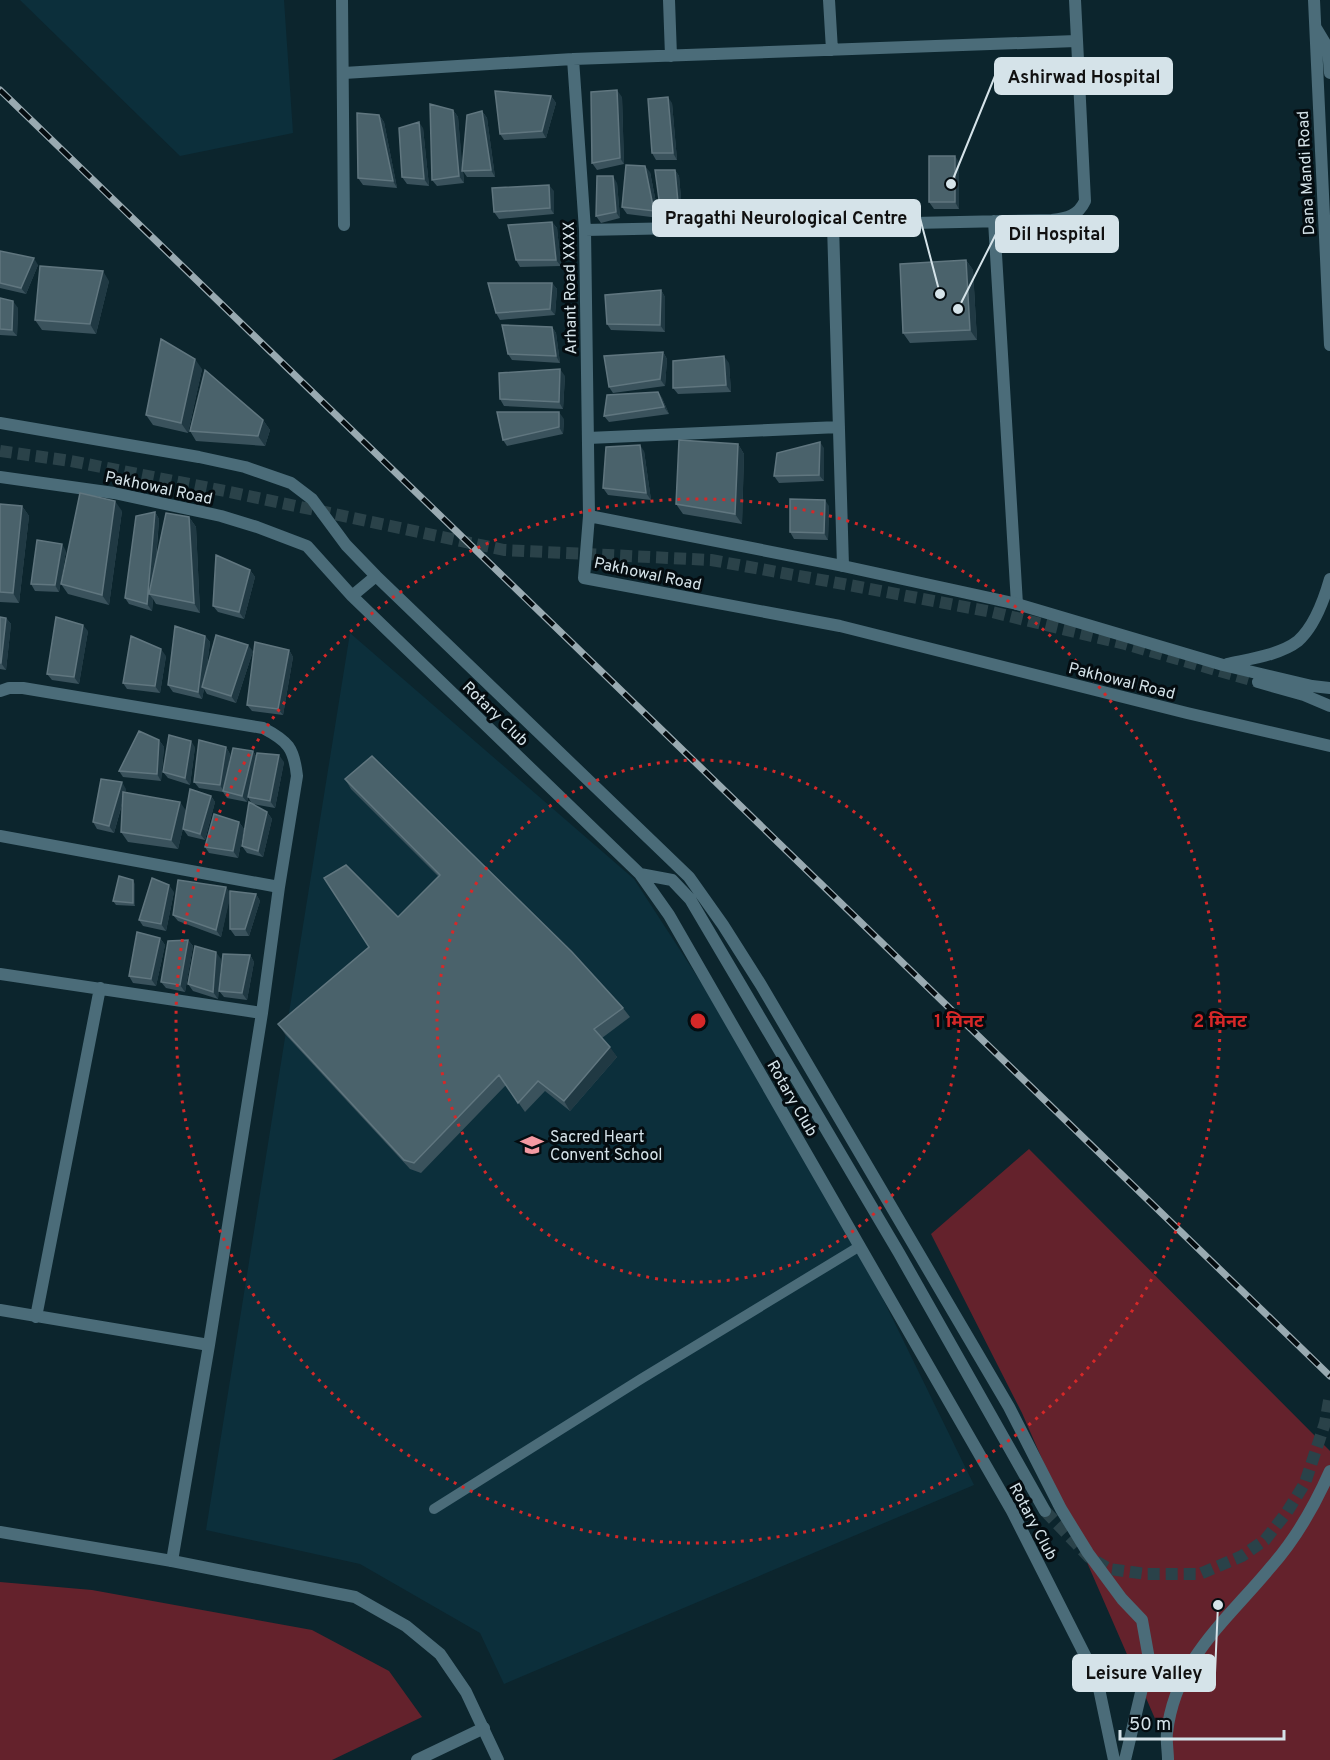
<svg xmlns="http://www.w3.org/2000/svg" width="1330" height="1760" viewBox="0 0 1330 1760" font-family="Overpass,'Noto Sans Devanagari',sans-serif">
<style>
.built{fill:#0c2f3b}
.green{fill:#64222c}
.lines{fill:none;stroke-linecap:round;stroke-linejoin:round}
.tertiary-tunnel{stroke:#2a4249;stroke-width:12;stroke-dasharray:12 6;stroke-linecap:butt}
.service{stroke:#4b6c79;stroke-width:10}
.minor{stroke:#4b6c79;stroke-width:12}
.tertiary{stroke:#4b6c79;stroke-width:12}
.rail-casing{stroke:#99aab1;stroke-width:7}
.rail{stroke:#040c10;stroke-width:4.5;stroke-dasharray:14;stroke-linecap:butt}
.wall{fill:#3a525c}
.shaded-wall{fill:#203943}
.building{fill:#4a626b;stroke:#60767f;stroke-width:1.5}
.ring{fill:none;stroke:#d62828;stroke-width:3;stroke-dasharray:3 6}
.labels{text-anchor:middle;stroke-width:6;stroke-linejoin:round;paint-order:stroke}
.street-label{font-size:16px;fill:#d5e3e9;stroke:#040c10}
.poi-label{font-size:16px;fill:#d5e3e9;stroke:#040c10;text-anchor:start}
.centre{fill:#d62828;stroke:#040c10;stroke-width:3}
.ring-label{font-size:18px;text-anchor:middle;font-weight:bold;fill:#d62828;stroke:#040c10;stroke-width:6;stroke-linejoin:round;paint-order:stroke}
.leader{fill:none;stroke:#d5e3e9;stroke-width:2}
.callout-dot{fill:#d5e3e9;stroke:#040c10;stroke-width:2}
.callout{fill:#d5e3e9;stroke:#d5e3e9;stroke-width:2}
.callout-label{font-size:18px;text-anchor:middle;font-weight:bold;fill:#111}
</style>
<rect width="100%" height="100%" fill="#0c252d"/>
<path class="built" d="M20 0H284L293 133 180 156Z
M350 633 634 879 728 1024 862 1256 974 1485 504 1684 480 1633 360 1564 206 1530Z"/>
<path class="green" d="M1029 1149 1330 1451V1760H1173L1022 1413 931 1234Z
M0 1582 92 1590 312 1630 389 1671 422 1717 332 1760H0Z"/>
<g class="lines">
<path class="tertiary-tunnel" d="M0 451 71 461 225 491 504 550 711 560 849 585 992 612 1125 644 1258 682
M1045 1511 1089 1557 1109 1569 1146 1574H1200L1242 1556 1265 1540 1287 1512 1305 1483 1325 1423 1330 1395"/>
<path class="service" d="M434 1509 641 1379 860 1246"/>
<path class="minor" d="M342 0 344 225
M669 0 671 56
M829 0 832 50
M573 59 585 230 589 516
M344 73 573 59 1076 41
M994 221 1017 604
M833 225 843 566
M585 230 1052 220C1067 218 1078 216 1085 201L1075 0
M588 438 839 427
M0 691 9 688H23L263 728C288 741 294 748 297 776L279 887 262 1013
M0 836 279 887
M0 974 262 1013 209 1345 172 1561
M0 1310 209 1345
M36 1317 100 988
M417 1760 484 1728"/>
<path class="tertiary" d="M1314 0 1330 345
M1316 28 1328 48 1330 46
M1328 48 1330 73
M0 423 199 457 245 467 291 483 312 499 346 545 376 576 689 877 723 925 761 985 1009 1407 1061 1509 1088 1553 1122 1599 1142 1620 1149 1659 1125 1760
M0 477 114 493 221 516 257 527 307 546 352 596 640 874 669 915 1012 1511 1097 1679 1114 1760
M352 596 376 576
M1227 664C1249 659 1280 655 1298 641 1315 626 1324 600 1330 579
M1258 682 1304 695 1330 706
M1330 688 1312 686 1223 665 1017 604 843 566 589 516 584 578 840 626 1187 713 1330 746
M640 874 672 880 690 899 899 1253 1045 1511
M0 1532 172 1561 355 1597 406 1626 440 1654 466 1692 498 1760
M1168 1760C1168 1751 1166 1741 1167 1733 1175 1660 1227 1620 1270 1568 1295 1540 1315 1505 1330 1471"/>
<g class="rail-casing">
<path id="rail" d="M0 90 1330 1376"/>
</g>
<use href="#rail" class="rail"/>
</g>
<path class="wall" d="M551 96 556 103 546 138 504 140 500 134Z
M622 97 624 164 597 170 592 163Z
M672 103 677 160H656L652 153Z
M453 110 458 117 462 167 482 111 487 118 495 177H467L463 171 464 183 437 186 432 180Z
M379 115 384 122 397 188 363 185 358 178Z
M423 128 429 186 407 184 402 177Z
M959 162V209H934L929 202Z
M675 170 679 176 683 220 665 214 660 207Z
M650 172 659 218 627 214 622 207Z
M617 183 620 218 601 223 596 216Z
M554 191V214L499 219 494 212Z
M552 222 557 228 561 266 520 267 516 260Z
M0 251 38 265 26 294 0 288Z
M966 260 973 270 977 340 910 343 903 333Z
M109 281 96 334 42 330 35 320Z
M552 283 557 289 555 315 500 320 496 313Z
M661 290 665 297V332L611 330 607 324Z
M0 298 18 308 17 336 0 335Z
M552 327 556 333 560 363 512 360 508 354Z
M663 352 667 359 665 386 613 393 609 387Z
M729 363 731 392 678 394 673 388Z
M202 369 188 433 153 425 146 415Z
M565 376 563 409 504 406 500 399Z
M658 392 662 398 669 414 609 422 604 416Z
M564 419 563 434 507 446 503 440Z
M263 420 270 430 265 446 196 441 190 431Z
M738 444 744 454 742 524 683 514 676 504Z
M824 448V481L779 483 774 476Z
M644 451 651 500 608 495 603 488Z
M0 504 22 506 29 516 19 603 0 602Z
M829 506 828 540 794 539 790 532Z
M122 511 109 605 68 594 61 584Z
M155 512 159 519 156 564 189 517 196 527 200 613 156 604 153 599 152 611 129 604 125 598Z
M66 551 59 592 35 591 31 584Z
M250 570 255 577 244 619 218 612 213 606Z
M0 617 6 618 11 624 6 670 0 669Z
M88 631 79 684 52 680 47 674Z
M205 636 210 642 206 674 253 651 236 703 207 694 204 689 202 699 173 692 168 685Z
M289 650 293 657 283 715 252 711 247 705Z
M166 656 160 693 127 689 123 683Z
M159 740 164 747 161 781 123 777 119 771Z
M195 747 190 785 168 778 163 772Z
M226 747 230 754 228 767 253 751 256 756 284 762 275 808 252 804 267 812 272 819 263 857 247 853 242 846 252 804 248 797 247 802 227 798 223 792 199 788 194 782Z
M345 779 623 1008 630 1017 602 1038 617 1057 570 1111 545 1091 525 1112 506 1085 421 1173 410 1169 285 1034 278 1024 369 947 439 877 351 789Z
M126 789 125 792 186 811 211 796 215 802 205 840 188 836 183 829 185 820 178 849 128 842 121 832 123 801 114 833 97 829 93 822Z
M239 822 244 829 238 858 209 853 205 847Z
M135 884V906L116 905 113 901Z
M174 892 166 931 143 926 139 920Z
M230 893 256 894 260 901 249 936H235L230 929V895L221 937 178 921 173 915Z
M160 938 165 945 156 986 133 983 129 976Z
M188 940 193 946 185 992 166 988 161 982Z
M250 955 254 962 247 1000 224 997 219 991Z
M221 959 218 999 193 991 188 984Z"/>
<path class="shaded-wall" d="M617 90 622 97 624 164 620 158Z
M551 96 556 103 546 138 542 131Z
M668 97 672 103 677 160 673 153Z
M453 110 458 117 464 183 459 176Z
M482 111 487 118 495 177 491 170Z
M379 115 384 122 397 188 393 181Z
M419 122 423 128 429 186 424 179Z
M955 156 959 162V209L955 202Z
M645 166 650 172 659 218 654 211Z
M675 170 679 176 683 220 679 213Z
M613 176 617 183 620 218 616 212Z
M549 185 554 191V214L550 208Z
M552 222 557 228 561 266 556 260Z
M34 258 38 265 26 294 21 288Z
M966 260 973 270 977 340 970 330Z
M103 271 109 281 96 334 90 324Z
M552 283 557 289 555 315 550 309Z
M661 290 665 297V332L660 325Z
M13 301 18 308 17 336 12 330Z
M552 327 556 333 560 363 556 356Z
M663 352 667 359 665 386 660 379Z
M724 356 729 363 731 392 726 385Z
M195 359 202 369 188 433 181 423Z
M560 369 565 376 563 409 559 402Z
M658 392 662 398 669 414 664 407Z
M559 412 564 419 563 434 559 427Z
M263 420 270 430 265 446 258 436Z
M820 442 824 448V481L819 475Z
M738 444 744 454 742 524 735 514Z
M640 445 644 451 651 500 646 493Z
M825 500 829 506 828 540 824 533Z
M115 501 122 511 109 605 102 595Z
M22 506 29 516 19 603 13 593Z
M155 512 159 519 153 595 149 594 153 599 152 611 147 604Z
M189 517 196 527 200 613 194 603Z
M62 544 66 551 59 592 55 585Z
M250 570 255 577 244 619 239 612Z
M6 618 11 624 6 670 1 663Z
M83 625 88 631 79 684 74 677Z
M205 636 210 642 204 688 202 687 204 689 202 699 198 692Z
M248 645 253 651 236 703 231 696Z
M161 649 166 656 160 693 155 686Z
M289 650 293 657 283 715 278 709Z
M159 740 164 747 161 781 157 774Z
M191 741 195 747 190 785 185 778Z
M226 747 230 754 224 792 220 785Z
M253 751 257 758 247 802 242 796Z
M279 755 284 762 275 808 270 801Z
M122 782 126 789 114 833 109 826Z
M211 796 215 802 205 840 200 834Z
M180 802 187 812 178 849 171 840Z
M267 812 272 819 263 857 258 851Z
M239 822 244 829 238 858 233 851Z
M133 880 135 884V906L133 903Z
M169 885 174 892 166 931 161 924Z
M226 887 231 894 221 937 216 930Z
M256 894 260 901 249 936 245 929Z
M160 938 165 945 156 986 151 979Z
M188 940 193 946 185 992 180 985Z
M216 952 221 959 218 999 213 992Z
M250 955 254 962 247 1000 242 993Z
M610 1047 617 1057 570 1111 564 1101Z"/>
<path class="building" d="M617 90 620 158 592 163 591 92Z
M495 91 551 96 542 131 500 134Z
M668 97 673 153H652L648 99Z
M430 104 453 110 459 176 432 180Z
M482 111 491 170 462 171 467 115Z
M357 113 379 115 393 181 358 178Z
M419 122 424 179 402 177 399 128Z
M929 156H955V202H929Z
M626 165 645 166 654 211 622 207Z
M655 170H675L679 213 660 207Z
M597 176H613L616 212 596 216Z
M549 185 550 208 494 212 492 188Z
M552 222 556 260H516L508 225Z
M0 251 34 258 21 288 0 283Z
M966 260 970 330 903 333 900 264Z
M40 266 103 271 90 324 35 320Z
M488 283H552L550 309 496 313Z
M661 290 660 325 607 324 605 295Z
M0 298 13 301 12 330 0 329Z
M502 325 552 327 556 356 508 354Z
M161 339 195 359 181 423 146 415Z
M663 352 660 379 609 387 604 356Z
M724 356 726 385 673 388V361Z
M560 369 559 402 500 399 499 373Z
M205 370 263 420 258 436 190 431Z
M658 392 664 407 604 416 607 395Z
M497 412H559V427L503 440Z
M679 440 738 444 735 514 676 504Z
M820 442 819 475 774 476 777 453Z
M640 445 646 493 603 488 606 447Z
M80 493 115 501 102 595 61 584Z
M790 499 825 500 824 533 790 532Z
M0 504 22 506 13 593 0 592Z
M155 512 147 604 125 598 136 516Z
M166 513 189 517 194 603 149 594Z
M37 540 62 544 55 585 31 584Z
M216 555 250 570 239 612 213 606Z
M0 617 6 618 1 663H0Z
M56 617 83 625 74 677 47 674Z
M175 626 205 636 198 692 168 685Z
M216 635 248 645 231 696 202 687Z
M131 636 161 649 155 686 123 683Z
M255 642 289 650 278 709 247 705Z
M139 731 159 740 157 774 119 771Z
M169 735 191 741 185 778 163 772Z
M199 740 226 747 220 785 194 782Z
M233 748 253 751 242 796 223 791Z
M257 753 279 755 270 801 248 797Z
M372 756 572 952 623 1008 594 1029 610 1047 564 1101 538 1081 518 1103 499 1075 414 1163 404 1160 278 1024 369 947 324 878 346 865 398 917 440 875 345 779Z
M101 779 122 782 109 826 93 822Z
M190 789 211 796 200 834 183 829Z
M123 792 180 802 171 840 121 832Z
M249 802 267 812 258 851 242 846Z
M214 814 239 822 233 851 205 847Z
M119 876 133 880V903L113 901Z
M152 878 169 885 161 924 139 920Z
M178 880 226 887 216 930 173 915Z
M230 891 256 894 245 929H230Z
M137 932 160 938 151 979 129 976Z
M188 940 180 985 161 982 168 941Z
M195 946 216 952 213 992 188 984Z
M223 954 250 955 242 993 219 991Z"/>
<g class="ring">
<circle cx="698" cy="1021" r="261"/>
<circle cx="698" cy="1021" r="522"/>
</g>
<defs>
<g id="school-bare" transform="scale(1.8)"><path d="M0-5L7-2L0 1L-7-2ZM-4 1L0 2.5L4 1V4Q0 6-4 4Z" fill="#f49aa2" stroke="#040c10" stroke-width="2.5" paint-order="stroke"/></g>
</defs>
<g fill-rule="evenodd">
<use href="#school-bare" x="532" y="1145"/>
</g>
<g class="labels">
<g class="street-label">
<text transform="translate(1305 173) rotate(-93)" y="6">Dana Mandi Road</text>
<text transform="translate(569 288) rotate(-91)" y="6">Arhant Road XXXX</text>
<text transform="translate(159 487) rotate(12)" y="6">Pakhowal Road</text>
<text transform="translate(648 573) rotate(12)" y="6">Pakhowal Road</text>
<text transform="translate(1122 680) rotate(14)" y="6">Pakhowal Road</text>
<text transform="translate(496 713) rotate(44)" y="6">Rotary Club</text>
<text transform="translate(793 1098) rotate(60)" y="6">Rotary Club</text>
<text transform="translate(1034 1521) rotate(62)" y="6">Rotary Club</text>
</g>
<g class="poi-label">
<text x="550" y="1142">Sacred Heart<tspan x="550" dy="18">Convent School</tspan></text>
</g>
</g>
<circle cx="698" cy="1021" r="9" class="centre"/>
<g class="ring-label">
<text x="959" y="1027">1 मिनट</text>
<text x="1220" y="1027">2 मिनट</text>
</g>
<path class="leader" d="M951 184L995 76M940 294L920 218M958 309L996 234M1218 1605L1215 1673"/>
<g class="callout-dot">
<circle cx="951" cy="184" r="6"/>
<circle cx="940" cy="294" r="6"/>
<circle cx="958" cy="309" r="6"/>
<circle cx="1218" cy="1605" r="6"/>
</g>
<g class="callout">
<rect x="995" y="58" width="177" height="36" rx="6"/>
<rect x="653" y="200" width="267" height="36" rx="6"/>
<rect x="996" y="216" width="122" height="36" rx="6"/>
<rect x="1073" y="1655" width="142" height="36" rx="6"/>
</g>
<g class="callout-label">
<text x="1084" y="83">Ashirwad Hospital</text>
<text x="786" y="224">Pragathi Neurological Centre</text>
<text x="1057" y="240">Dil Hospital</text>
<text x="1144" y="1679">Leisure Valley</text>
</g>
<path d="M1120 1730v9h164v-9" fill="none" stroke="#d5e3e9" stroke-width="3"/>
<text x="1129" y="1730" font-size="18" fill="#d5e3e9" stroke="#040c10" stroke-width="4.5" paint-order="stroke">50 m</text>
</svg>
